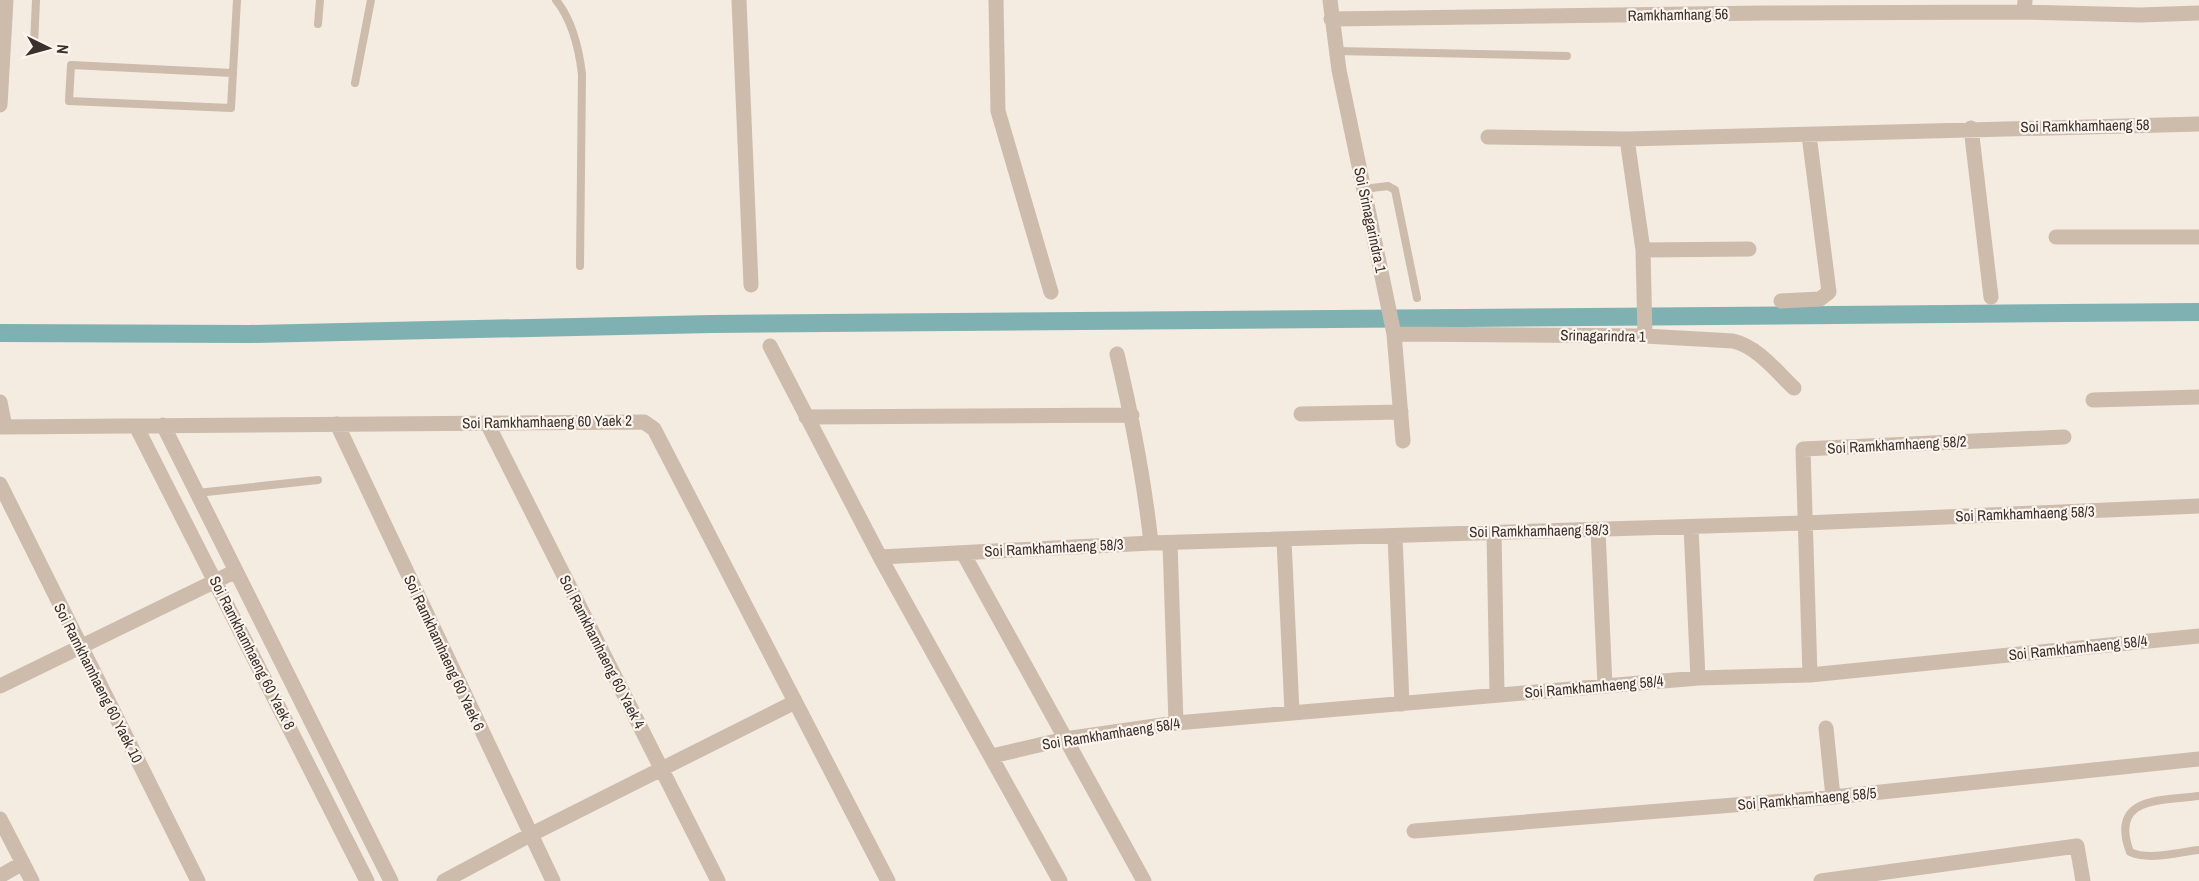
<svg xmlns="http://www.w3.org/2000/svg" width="2199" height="881" viewBox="0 0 2199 881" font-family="'Archivo Narrow',sans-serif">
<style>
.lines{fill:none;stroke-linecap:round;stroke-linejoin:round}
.canal{stroke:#7fb0b2;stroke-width:18}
.lane{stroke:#cdbbac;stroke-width:8}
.street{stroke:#cdbbac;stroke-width:15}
.labels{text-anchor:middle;stroke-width:4.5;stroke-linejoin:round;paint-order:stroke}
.street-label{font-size:15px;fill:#3b302b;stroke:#fbf5ee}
</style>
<rect width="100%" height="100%" fill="#f4ebe1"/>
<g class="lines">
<path class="canal" d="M0 333 250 334 712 324 2199 312"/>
<path class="lane" d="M556 0C572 20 579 49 582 74L580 266
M318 24 320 0
M34 45 36 0
M1336 51 1567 56
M233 73 71 65 69 101 231 108 237 0
M355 83 371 0
M1364 189 1388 186 1395 190 1417 298
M197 493 318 480
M2199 796C2161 801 2109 796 2130 852 2149 861 2179 852 2199 850"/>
<path class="street" d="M739 0 751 285
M996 0 998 111 1051 292
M1330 0 1339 70 1394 334 1403 441
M2025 0 2024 12 2140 15 2199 13
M1331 19 1765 13 2024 12
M0 105 6 0
M1971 128 1991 297
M1488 137 1627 139 2199 124
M1627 139 1643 250 1645 336
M2056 237H2199
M1643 250 1749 249
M1781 301 1820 299 1829 292 1809 135
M1394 334 1645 336 1733 341C1758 347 1776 371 1794 388
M770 346 880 557 1060 881
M1117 354C1132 417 1144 479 1151 543
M2093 400 2199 397
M0 402 5 427
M1301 414 1401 412
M806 417 1132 415
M487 423 718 881
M337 424 553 881
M163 425 391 881
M136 426 367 881
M0 427 644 422 654 429 888 881
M0 484 198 881
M1691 527 1698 678
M1598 530 1605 686
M1494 532 1497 695
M1395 536 1402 704
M1284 540 1292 712
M1170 543 1176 723
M963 553 1144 881
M880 557 1151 543 1805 523 2199 506
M1810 675 1803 449 2064 437
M0 686 236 571
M1826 728 1833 797
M992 756 1065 739 1176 723 1698 678 1810 675 2199 636
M0 819 32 881
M1414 831 1833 797 2199 759
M0 876 23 863
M444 881 530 835 795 702
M1821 881 2077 846 2083 881"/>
</g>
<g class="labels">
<g class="street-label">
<text transform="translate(1678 15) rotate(-1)" y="5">Ramkhamhang 56</text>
<text transform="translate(2085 126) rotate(-1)" y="5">Soi Ramkhamhaeng 58</text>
<text transform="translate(1370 220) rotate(78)" y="5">Soi Srinagarindra 1</text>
<text transform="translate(1603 336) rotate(1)" y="5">Srinagarindra 1</text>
<text transform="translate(547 422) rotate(-1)" y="5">Soi Ramkhamhaeng 60 Yaek 2</text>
<text transform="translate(1897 445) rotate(-3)" y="5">Soi Ramkhamhaeng 58/2</text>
<text transform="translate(2025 514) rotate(-2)" y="5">Soi Ramkhamhaeng 58/3</text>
<text transform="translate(1539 531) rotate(-1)" y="5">Soi Ramkhamhaeng 58/3</text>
<text transform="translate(1054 548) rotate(-3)" y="5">Soi Ramkhamhaeng 58/3</text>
<text transform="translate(2078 648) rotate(-6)" y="5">Soi Ramkhamhaeng 58/4</text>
<text transform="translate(602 652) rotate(63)" y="5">Soi Ramkhamhaeng 60 Yaek 4</text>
<text transform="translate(252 653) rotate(63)" y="5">Soi Ramkhamhaeng 60 Yaek 8</text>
<text transform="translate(444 653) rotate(65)" y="5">Soi Ramkhamhaeng 60 Yaek 6</text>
<text transform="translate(98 683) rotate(63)" y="5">Soi Ramkhamhaeng 60 Yaek 10</text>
<text transform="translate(1594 687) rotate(-5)" y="5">Soi Ramkhamhaeng 58/4</text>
<text transform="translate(1111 734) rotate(-9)" y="5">Soi Ramkhamhaeng 58/4</text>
<text transform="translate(1807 799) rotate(-5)" y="5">Soi Ramkhamhaeng 58/5</text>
</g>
</g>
<g transform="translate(48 48) rotate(95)" stroke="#fbf5ee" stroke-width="4.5" paint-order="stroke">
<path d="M0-4.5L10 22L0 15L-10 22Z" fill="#3b302b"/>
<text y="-9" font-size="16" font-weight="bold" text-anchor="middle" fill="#3b302b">N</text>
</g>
</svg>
